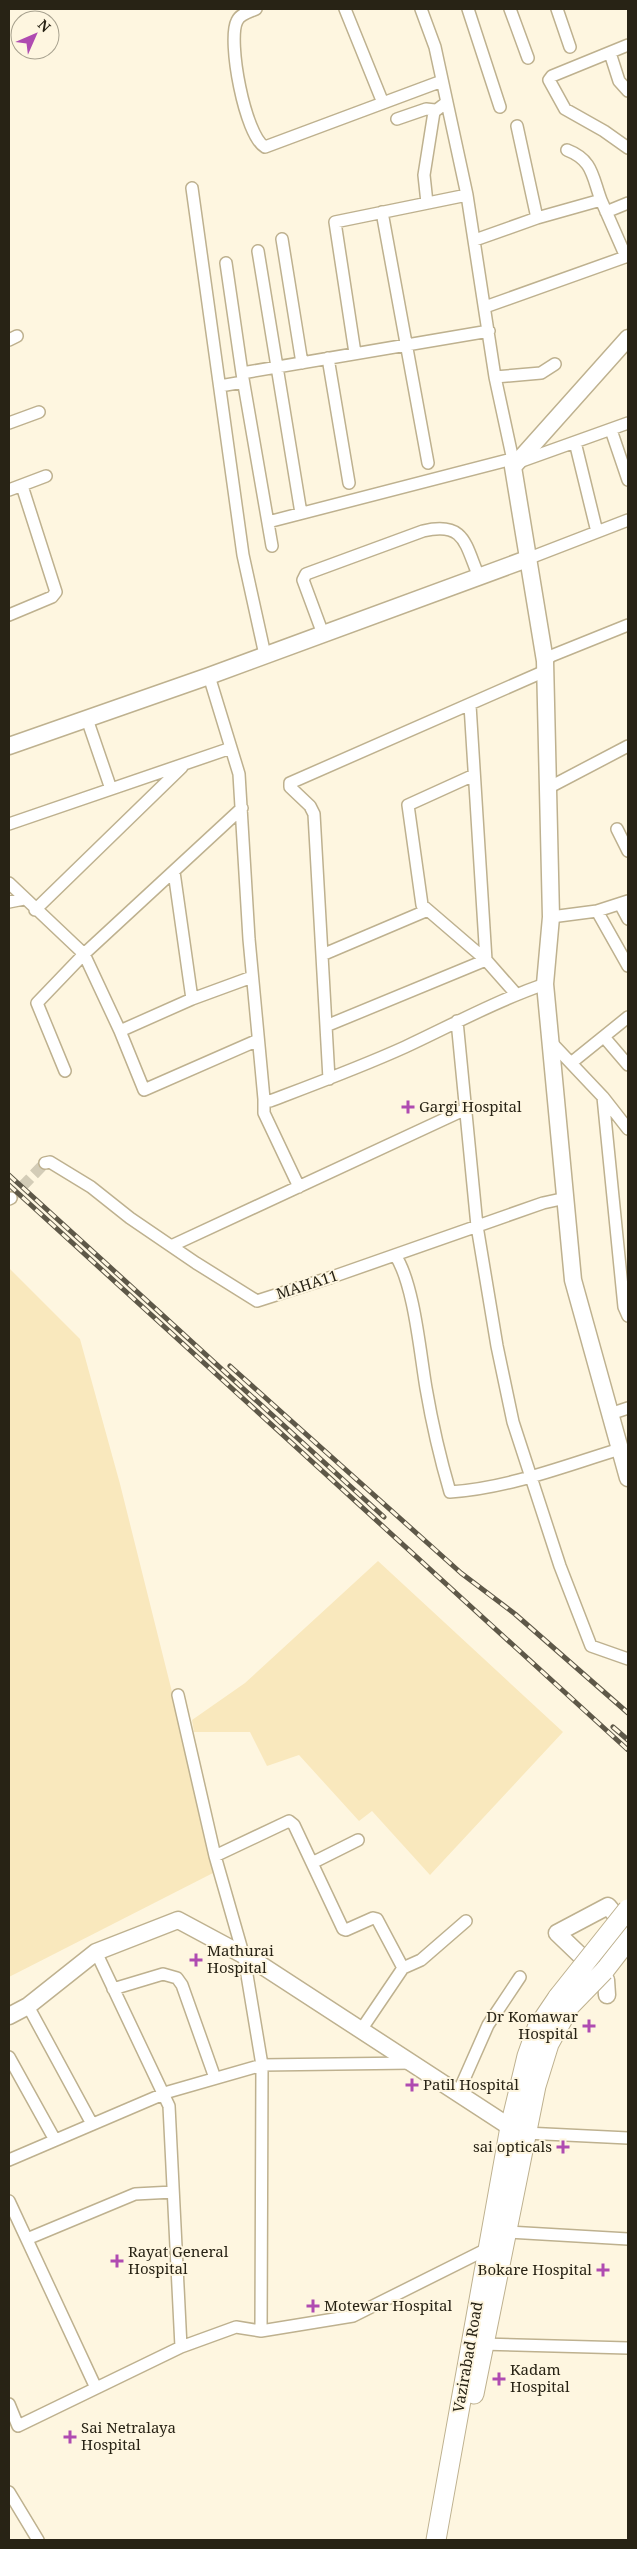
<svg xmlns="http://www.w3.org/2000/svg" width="637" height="2549" viewBox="0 0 637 2549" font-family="'Noto Serif',serif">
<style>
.built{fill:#f9e8bd}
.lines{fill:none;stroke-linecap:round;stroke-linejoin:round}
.street-tunnel{stroke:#d3ccb7;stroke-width:11;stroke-dasharray:11 5.5;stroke-linecap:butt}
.street-casing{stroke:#beb18f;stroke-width:14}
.secondary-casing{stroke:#beb18f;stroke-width:19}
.primary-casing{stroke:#beb18f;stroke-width:21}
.street{stroke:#fff;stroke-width:11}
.secondary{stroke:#fff;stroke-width:16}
.primary{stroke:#fff;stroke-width:19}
.rail-casing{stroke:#5e5848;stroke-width:5}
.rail{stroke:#fef6e0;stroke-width:3;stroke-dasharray:9;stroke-linecap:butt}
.primary-bridge-casing{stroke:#beb18f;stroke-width:21;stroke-linecap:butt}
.primary-bridge{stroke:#fff;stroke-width:19}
.poi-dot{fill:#af4bb1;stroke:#fef6e0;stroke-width:2}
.labels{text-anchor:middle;stroke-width:4;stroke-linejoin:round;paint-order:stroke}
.poi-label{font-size:15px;fill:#282315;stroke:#fef6e0;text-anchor:start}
.street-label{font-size:15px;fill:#282315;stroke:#fef6e0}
</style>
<rect width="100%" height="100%" fill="#fef6e0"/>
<path class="built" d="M9 1268 80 1339 120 1484 173 1696 186 1726 213 1873 9 1977Z
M378 1561 563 1732 430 1875 372 1811 359 1821 299 1755 267 1766 250 1732H194L192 1720 245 1683Z
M557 2147a6 6 0 1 1 12 0a6 6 0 1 1-12 0Z"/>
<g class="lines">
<path class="street-tunnel" d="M11 1198 45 1163"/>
<g class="street-casing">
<path id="street" d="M256 9C249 12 240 14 237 21 227 40 245 136 265 147L442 81
M345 9 383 103
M421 9 435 47 467 195 495 377 514 465
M468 9 500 107
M510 9 528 58
M557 9 570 47
M628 45 552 76 549 80 565 109 604 131 628 148
M610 53 619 81 628 91
M397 119 426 109 435 110
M517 126 537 218
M567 150C593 160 592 176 601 200
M192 188 243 555 265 655
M427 203 424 175 434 112 447 102
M382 212 428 463
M606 212 628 203
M282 239 302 363
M475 240 537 218 601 200 626 257
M258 251 301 513
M226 263 242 373
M485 307 628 256
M9 340 17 336
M355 353 335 222 467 195
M328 358 349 483
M495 377 541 373 555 364
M220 386 243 382
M9 423 39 412
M611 430 628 480
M575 442 597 532
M519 462 628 423
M9 490 46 476
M268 522 512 459
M272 546 242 373 489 331
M527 559 628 520
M9 615 52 597 56 592 22 486
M323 634 303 580 306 574 423 531C465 521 465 544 479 577
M545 661 551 656 628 625
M209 676 239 774 249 939 264 1099 270 1101C315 1084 361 1067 405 1047 452 1025 496 1001 545 984
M470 705 486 960 516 994
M87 719 111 789
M548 788 628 746
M242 808 84 954 120 1031 144 1090 258 1040
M9 824 231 748
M617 829 628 851
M174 872 192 999 252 977
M9 883 84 954 37 1003 65 1071
M9 902 24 899
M620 904 628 919
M35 910 182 767
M597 911 628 966
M551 917 597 911 628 901
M322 955 428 910
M457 1021 477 1226 497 1346 513 1422 560 1566 591 1646 628 1659
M326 1026 486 960 422 905 408 805 474 775
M120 1031 192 999
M604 1037 628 1065
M550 1041 603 1097 624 1307 628 1316
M571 1063 628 1017
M329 1079 314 814 310 806 290 787V783L545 671
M603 1097 628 1129
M264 1099V1113L299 1187
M45 1163 50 1162 91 1187 130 1218 196 1263 257 1301 332 1277 543 1203 566 1198
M9 1199 11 1198
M171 1246 466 1109
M395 1255C414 1283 420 1353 426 1388 432 1423 440 1458 450 1492 509 1488 564 1466 620 1449
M610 1414 628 1408
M178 1695 215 1856 244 1957 262 2065 261 2331 353 2316 487 2249
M215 1856 289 1821 294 1825 343 1929 346 1930 373 1918 377 1919 403 1968
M312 1863 358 1840
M96 1952 169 2106 181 2347 236 2327 261 2331
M113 1989 163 1974 177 1978 182 1985 215 2078
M28 2006 92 2124
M361 2030 403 1968 421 1960 466 1921
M9 2057 55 2140
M458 2093 488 2025 520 1977
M525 2133 628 2138
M9 2160 168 2092 262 2065 412 2063
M9 2201 96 2388
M508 2232 628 2239
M27 2239 135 2194 173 2192
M480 2344 628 2348
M9 2404 18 2426 181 2347
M9 2492 38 2540"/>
</g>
<g class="secondary-casing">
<path id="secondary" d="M628 338 513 467 545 661 551 917 545 984 573 1280 628 1478
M9 746 209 676 527 559
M607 1995 606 1980 557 1933 608 1906 628 1930
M9 2016 28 2006 96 1952 178 1920 258 1963 510 2127 521 2132"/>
</g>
<g class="primary-casing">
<path id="primary" d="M604 1971 628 1940
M474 2394 536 2086 549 2044 570 2006
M436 2540 510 2127 527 2056 537 2028 558 1997"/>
</g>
<use href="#street" class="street"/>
<use href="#secondary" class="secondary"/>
<use href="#primary" class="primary"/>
<g class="rail-casing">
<path id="rail" d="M9 1175 384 1517
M9 1185 628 1750
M230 1366 461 1573 515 1614 628 1713
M613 1727 628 1740"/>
</g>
<use href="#rail" class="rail"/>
<g class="primary-bridge-casing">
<path id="primary-bridge" d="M558 1997 628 1909
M570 2006 604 1971"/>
</g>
<use href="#primary-bridge" class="primary-bridge"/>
</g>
<g class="poi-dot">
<path d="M405.5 1099.5h5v5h5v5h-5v5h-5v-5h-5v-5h5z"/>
<path d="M193.5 1952.5h5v5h5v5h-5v5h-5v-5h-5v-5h5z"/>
<path d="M586.5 2018.5h5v5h5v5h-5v5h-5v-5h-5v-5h5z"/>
<path d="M409.5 2077.5h5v5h5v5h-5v5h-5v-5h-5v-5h5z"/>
<path d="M560.5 2139.5h5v5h5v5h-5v5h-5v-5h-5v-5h5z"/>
<path d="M114.5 2253.5h5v5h5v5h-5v5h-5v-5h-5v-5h5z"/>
<path d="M600.5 2262.5h5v5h5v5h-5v5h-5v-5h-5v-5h5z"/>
<path d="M310.5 2298.5h5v5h5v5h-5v5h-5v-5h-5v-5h5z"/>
<path d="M496.5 2371.5h5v5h5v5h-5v5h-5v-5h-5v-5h5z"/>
<path d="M67.5 2429.5h5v5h5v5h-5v5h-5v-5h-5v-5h5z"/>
</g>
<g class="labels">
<g class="poi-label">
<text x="419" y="1112">Gargi Hospital</text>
<text x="207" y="1956">Mathurai<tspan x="207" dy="17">Hospital</tspan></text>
<text x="578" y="2022" text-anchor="end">Dr Komawar<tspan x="578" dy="17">Hospital</tspan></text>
<text x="423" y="2090">Patil Hospital</text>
<text x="552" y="2152" text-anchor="end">sai opticals</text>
<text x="128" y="2257">Rayat General<tspan x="128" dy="17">Hospital</tspan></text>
<text x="592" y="2275" text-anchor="end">Bokare Hospital</text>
<text x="324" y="2311">Motewar Hospital</text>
<text x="510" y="2375">Kadam<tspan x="510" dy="17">Hospital</tspan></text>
<text x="81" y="2433">Sai Netralaya<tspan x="81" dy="17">Hospital</tspan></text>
</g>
<g class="street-label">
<text transform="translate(307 1285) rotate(-18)" y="5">MAHA11</text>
<text transform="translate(468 2357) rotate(-80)" y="5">Vazirabad Road</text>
</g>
</g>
<rect width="637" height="2549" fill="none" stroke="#282315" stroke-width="20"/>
<g transform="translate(35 35) rotate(45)"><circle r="24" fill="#fef6e0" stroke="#a8a28f"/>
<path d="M0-4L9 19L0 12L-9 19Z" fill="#af4bb1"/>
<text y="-8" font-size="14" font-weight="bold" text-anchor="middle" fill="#282315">N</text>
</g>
</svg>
